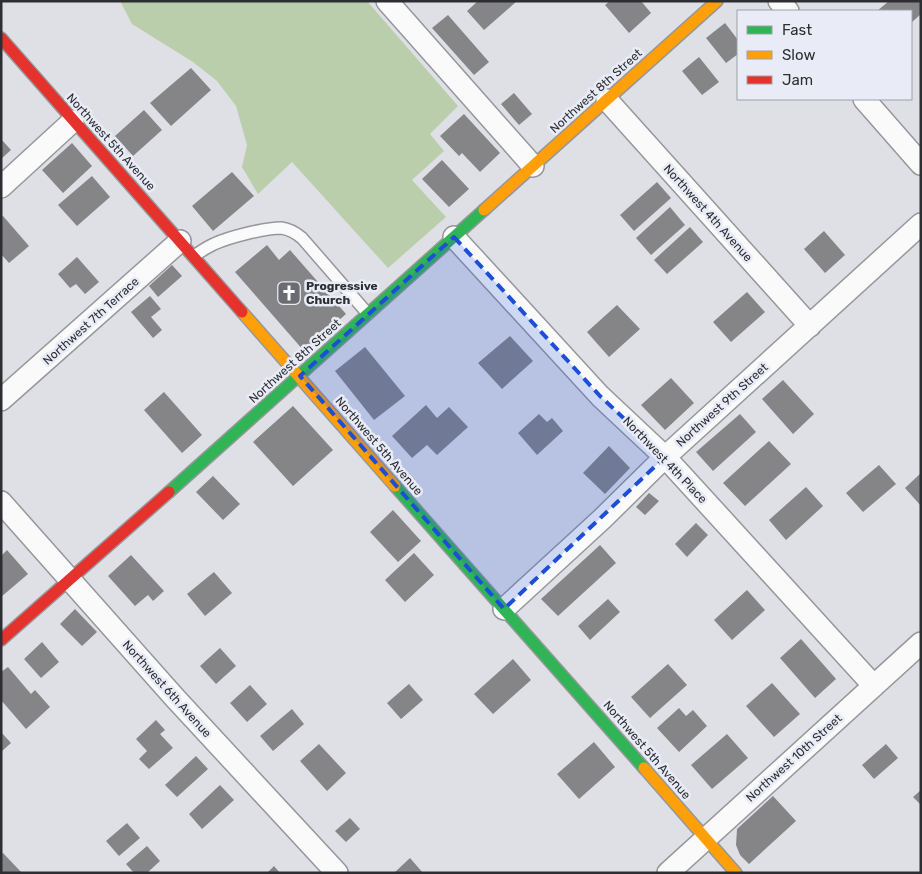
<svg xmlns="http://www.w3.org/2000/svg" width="922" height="874" viewBox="0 0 922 874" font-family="Rubik,sans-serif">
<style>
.forest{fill:#baceab}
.building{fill:#858486}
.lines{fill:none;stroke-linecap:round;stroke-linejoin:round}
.lane-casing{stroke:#96979b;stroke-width:14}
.street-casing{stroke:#96979b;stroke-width:24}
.fast-casing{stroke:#96979b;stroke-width:14}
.slow-casing{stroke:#96979b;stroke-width:14}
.jam-casing{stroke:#96979b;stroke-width:14}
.lane{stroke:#fafafb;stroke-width:11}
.street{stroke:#fafafb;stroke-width:21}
.fast{stroke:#30b455;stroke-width:11}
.slow{stroke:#ff9f0a;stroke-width:11}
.jam{stroke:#e5322d;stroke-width:11}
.marked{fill:#1d4ed8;fill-opacity:0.2;stroke:#1d4ed8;stroke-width:4;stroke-dasharray:10 6;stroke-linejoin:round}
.labels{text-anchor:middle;stroke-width:5;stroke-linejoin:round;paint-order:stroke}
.street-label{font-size:12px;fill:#2d2e32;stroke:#e9ecf7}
.poi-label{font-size:12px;font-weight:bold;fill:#2d2e32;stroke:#e9ecf7;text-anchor:start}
</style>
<rect width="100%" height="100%" fill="#dfe0e6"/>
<path class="forest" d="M120 1H367L458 106 430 134 444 151 412 180 446 217 388 268 292 162 258 194 242 167 247 145 236 106 217 81 193 62 132 24Z"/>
<path class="building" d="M478 1H517L484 30 467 11Z
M610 1H641L651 13 629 33 605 5Z
M889 1H920L921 14 911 23V11H877Z
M448 15 489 62 474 75 432 28Z
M725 23 738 40V54L726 63 706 38Z
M699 57 719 82 702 95 682 71Z
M191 68 211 90 171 126 150 103Z
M514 93 532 114 519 125 501 104Z
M144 110 162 130 133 156 115 136Z
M464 114 500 153 480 172 462 153 459 156 440 136Z
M1 139 11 150 1 159Z
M72 143 92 166 63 193 42 170Z
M442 160 469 189 449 207 422 179Z
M232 172 254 196 213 231 192 206Z
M92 176 110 197 77 226 58 205Z
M657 182 671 198 634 231 620 215Z
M670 207 685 225 651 255 636 238Z
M3 216 29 246 9 263 1 254V217Z
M690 227 703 242 667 274 654 260Z
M824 231 845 255 825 273 804 249Z
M267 245 279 260 290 250 346 314 304 351 235 272Z
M77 257 99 282 85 294 76 284 70 288 58 274Z
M172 265 182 276 158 297 149 286Z
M747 292 765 312 731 342 713 322Z
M150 296 161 309 151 317 162 330 153 338 131 312Z
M617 305 640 329 609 357 587 332Z
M510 336 533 361 502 389 478 363Z
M365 347 405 396 374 420 335 371Z
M671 378 694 403 665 430 641 405Z
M783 380 814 414 793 434 762 399Z
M164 392 202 435 182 453 144 410Z
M426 405 437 418 449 407 468 427 437 455 427 445 412 458 392 436Z
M293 406 333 450 293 486 253 442Z
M539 414 547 422 552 418 563 431 537 455 518 433Z
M740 414 756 432 713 471 696 452Z
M769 441 791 464 745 506 723 483Z
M609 446 630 468 605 494 583 473Z
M879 465 896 484 863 512 846 493Z
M921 473V506L905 488Z
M213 476 240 504 223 520 196 492Z
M806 487 823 506 786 540 769 520Z
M649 493 659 501 645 515 636 507Z
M393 510 421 541 398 562 370 532Z
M696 523 708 535 687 557 675 544Z
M600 545 616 563 558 616 541 599Z
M7 550 28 574 1 597V556Z
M414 553 434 575 405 602 385 580Z
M131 555 164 591 153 601 148 595 135 606 108 576Z
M214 572 232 593 205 616 187 594Z
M747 590 765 610 732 640 714 620Z
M608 599 620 612 590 640 578 626Z
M75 609 97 632 82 646 60 624Z
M801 639 836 679 815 698 780 658Z
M42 642 59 662 41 678 24 659Z
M220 648 236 666 216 684 200 666Z
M513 659 531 680 493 714 474 694Z
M668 664 687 685 650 718 631 697Z
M8 667 31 694 35 690 50 707 26 729 1 700V672Z
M772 683 800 714 774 737 746 706Z
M409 684 423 700 401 719 387 703Z
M250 685 267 704 247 722 230 703Z
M679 708 686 716 693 710 707 726 679 752 657 728Z
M292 709 304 724 273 751 260 736Z
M156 720 165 730 160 734 173 748 149 769 139 759 147 751 136 739Z
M1 732 11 743 1 752Z
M727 734 748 758 712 789 691 765Z
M594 742 615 767 579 799 557 774Z
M319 744 346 773 327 791 300 761Z
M886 744 898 758 874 779 862 765Z
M196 756 208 769 177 797 165 785Z
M220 785 234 800 202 829 189 814Z
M921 790V805L913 797Z
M773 796 796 821 749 864 740 855 736 845 737 829Z
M350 818 360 829 346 842 335 831Z
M127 823 140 838 119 856 106 841Z
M147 846 160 861 147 873H134L126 864Z
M3 853 22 873H1V854Z
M410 858 423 873H394Z
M274 866 280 873H267Z"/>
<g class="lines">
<g class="lane-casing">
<path id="lane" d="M194 256C200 252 207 247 214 244 229 237 265 228 281 228 290 229 296 233 302 238L368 314"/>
</g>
<g class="street-casing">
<path id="street" d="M387 1 533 166
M779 1 788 11
M864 99 921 164
M607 100 810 326
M1 187 73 121
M454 237 600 396 665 457 874 686
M1 400 180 241
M1 502 175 698 337 873
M504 609 602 519 665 457 921 224
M668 873 921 643"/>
</g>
<g class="fast-casing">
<path id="fast" d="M395 486 644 768
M169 492 484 210"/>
</g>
<g class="slow-casing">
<path id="slow" d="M484 210 717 1
M242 312 395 486
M644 768 736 873"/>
</g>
<g class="jam-casing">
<path id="jam" d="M1 38 242 312
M1 640 169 492"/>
</g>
<use href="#lane" class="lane"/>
<use href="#street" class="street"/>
<use href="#fast" class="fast"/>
<use href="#slow" class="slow"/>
<use href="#jam" class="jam"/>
</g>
<path class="marked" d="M454 237 600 396 665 457 504 609 300 376Z"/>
<defs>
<g id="church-square" transform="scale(1.25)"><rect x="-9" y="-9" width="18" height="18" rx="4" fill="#6b6c71" stroke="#e9ecf7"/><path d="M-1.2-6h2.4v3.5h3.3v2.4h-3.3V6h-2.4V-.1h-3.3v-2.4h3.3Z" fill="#fff"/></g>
</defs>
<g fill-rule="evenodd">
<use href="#church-square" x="289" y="293"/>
</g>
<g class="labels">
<g class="street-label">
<text transform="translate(596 91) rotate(-42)" y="4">Northwest 8th Street</text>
<text transform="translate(111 142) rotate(48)" y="4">Northwest 5th Avenue</text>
<text transform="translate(708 213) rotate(48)" y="4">Northwest 4th Avenue</text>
<text transform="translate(91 321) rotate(-42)" y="4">Northwest 7th Terrace</text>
<text transform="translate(295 361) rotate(-42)" y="4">Northwest 8th Street</text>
<text transform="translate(722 405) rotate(-42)" y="4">Northwest 9th Street</text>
<text transform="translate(379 446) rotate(49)" y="4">Northwest 5th Avenue</text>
<text transform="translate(665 460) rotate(46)" y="4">Northwest 4th Place</text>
<text transform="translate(167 689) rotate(48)" y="4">Northwest 6th Avenue</text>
<text transform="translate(647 750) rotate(49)" y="4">Northwest 5th Avenue</text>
<text transform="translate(794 758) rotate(-42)" y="4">Northwest 10th Street</text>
</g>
<g class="poi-label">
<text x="306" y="290">Progressive<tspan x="306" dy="14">Church</tspan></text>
</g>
</g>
<rect width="922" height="874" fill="none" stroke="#2d2e32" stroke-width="5"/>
<rect x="737" y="10" width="175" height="90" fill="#e9ecf7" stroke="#9ea0a8"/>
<rect x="747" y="26" width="25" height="8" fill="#30b455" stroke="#9ea0a8"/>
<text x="782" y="35" font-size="15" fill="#2d2e32">Fast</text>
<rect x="747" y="51" width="25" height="8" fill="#ff9f0a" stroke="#9ea0a8"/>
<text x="782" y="60" font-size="15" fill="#2d2e32">Slow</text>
<rect x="747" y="76" width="25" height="8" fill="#e5322d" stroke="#9ea0a8"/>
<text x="782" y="85" font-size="15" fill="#2d2e32">Jam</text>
</svg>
